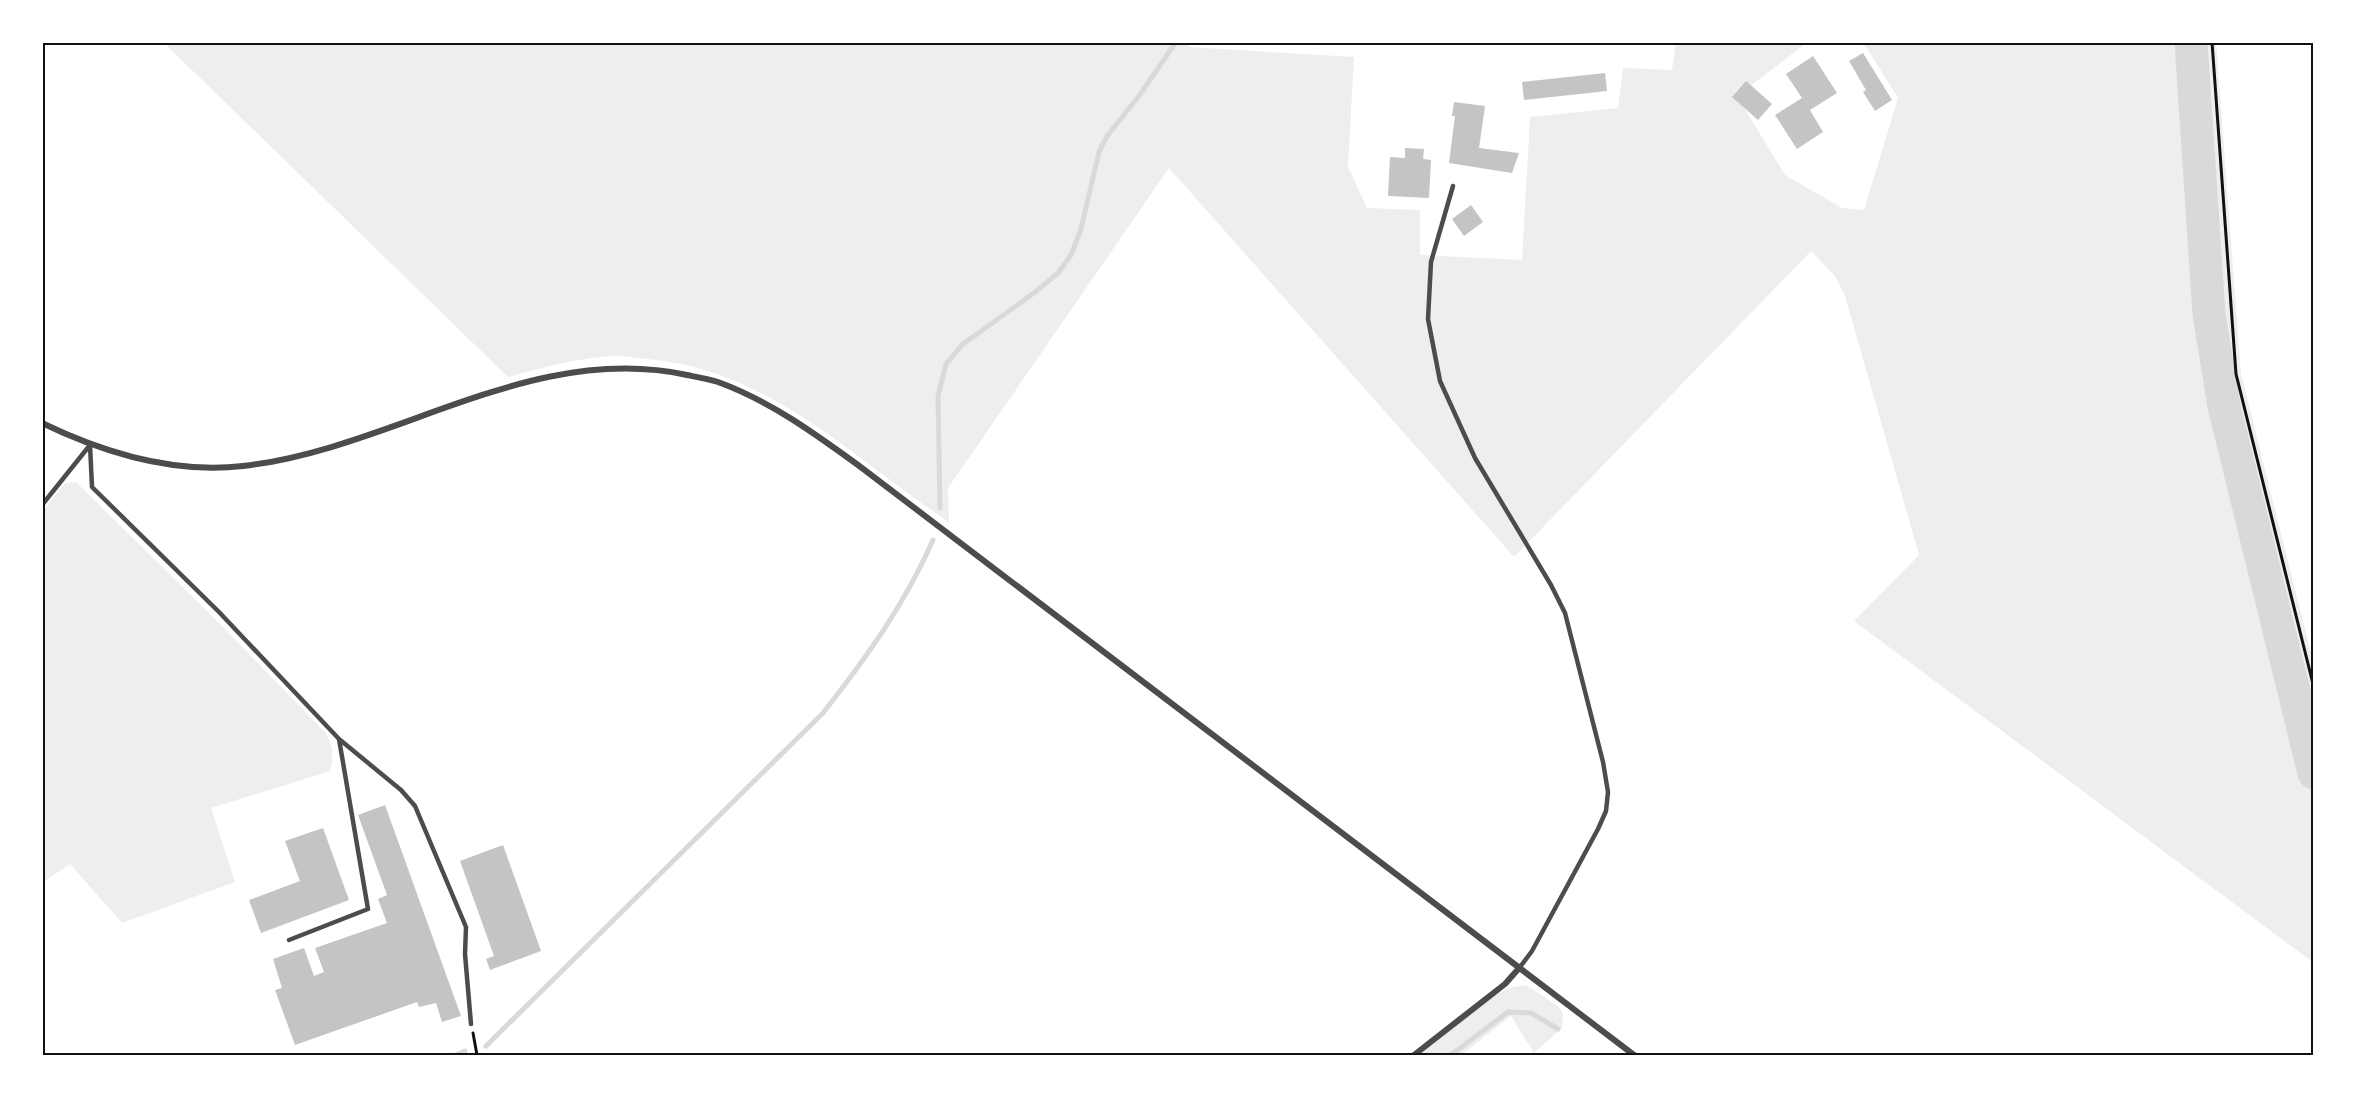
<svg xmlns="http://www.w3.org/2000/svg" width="2356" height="1097" viewBox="0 0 2356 1097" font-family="Montserrat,sans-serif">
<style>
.green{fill:#eee}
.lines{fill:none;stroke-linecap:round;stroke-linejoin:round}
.stream{stroke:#d9d9d9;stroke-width:5}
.river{stroke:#d9d9d9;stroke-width:33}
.building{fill:#c4c4c4}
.path{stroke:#111;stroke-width:3}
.service{stroke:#4c4c4c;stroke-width:4.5}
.minor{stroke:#4c4c4c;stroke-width:6}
.neatline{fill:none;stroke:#111;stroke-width:2}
</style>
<rect width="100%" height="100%" fill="#fff"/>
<path class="green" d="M163 42H1189V47L1354 57 1348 167 1367 208 1420 210V255L1522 260 1530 117 1618 108 1623 68 1672 70 1676 42H1804V45L1737 96 1785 175 1842 208 1864 210 1898 98 1863 42H2216L2241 374 2314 665V963L1854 621 1919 555 1845 296 1835 276 1811 251 1514 557 1169 168 948 488 949 522C852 458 771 370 647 359 637 358 626 356 616 356 579 357 542 368 508 377Z
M71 482 77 483 214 618 325 732C333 747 334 755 330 771L211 808 235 882 122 923 70 864 42 883V512L64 484Z
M1526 985 1559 1007 1563 1014 1562 1028 1534 1053 1511 1016 1461 1055H1417L1492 997 1508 988Z"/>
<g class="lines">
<path class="stream" d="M940 508 938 396 946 364 963 344 1034 293 1058 273 1071 255 1081 229 1099 152 1107 136 1139 96 1176 42
M486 1046 823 713C866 658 905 604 933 540
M456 1055 465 1051
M1451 1055 1508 1012 1531 1013 1558 1029"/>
<path class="river" d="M2191 42 2209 314 2224 406 2314 773"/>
</g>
<path class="building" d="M1863 53 1892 100 1875 111 1863 92 1866 90 1849 61Z
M1813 56 1837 93 1810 110 1823 132 1797 149 1775 115 1802 98 1786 74Z
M1605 73 1607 91 1524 100 1522 82Z
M1746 81 1772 104 1758 120 1732 97Z
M1454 102 1485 106 1479 148 1519 153 1512 173 1449 163 1455 116H1452Z
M1405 148 1424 149 1423 159 1431 160 1429 198 1388 196 1390 157 1405 158Z
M1471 205 1483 222 1464 236 1452 219Z
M385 805 461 1016 442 1022 436 1003 419 1007 417 1002 295 1045 275 990 282 988 273 959 304 948 314 976 324 972 315 948 387 923 378 899 387 895 358 815Z
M323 828 349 900 261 933 249 900 300 881 285 841Z
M503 845 541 951 490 970 486 959 494 956 460 861Z"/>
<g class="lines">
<path class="path" d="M2212 42 2236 374 2314 688
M473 1033 477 1055"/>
<path class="service" d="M1453 186 1431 262 1428 319 1440 381 1475 458 1551 585 1565 613 1603 762 1608 792 1606 811 1598 829 1532 951 1520 967
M90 445 92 487 219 612 339 739 401 790 415 806 466 927 465 954 471 1024
M42 505 90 445
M289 940 368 909 339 739"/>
<path class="minor" d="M42 423C104 453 174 474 243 466 394 449 531 341 687 375 697 377 708 379 718 382 770 401 814 433 858 465L1634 1055
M1414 1055 1505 984 1520 967"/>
</g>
<rect width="2356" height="1097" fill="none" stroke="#ffffff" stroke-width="87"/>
<rect x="44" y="44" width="2268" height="1010" class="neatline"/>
</svg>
